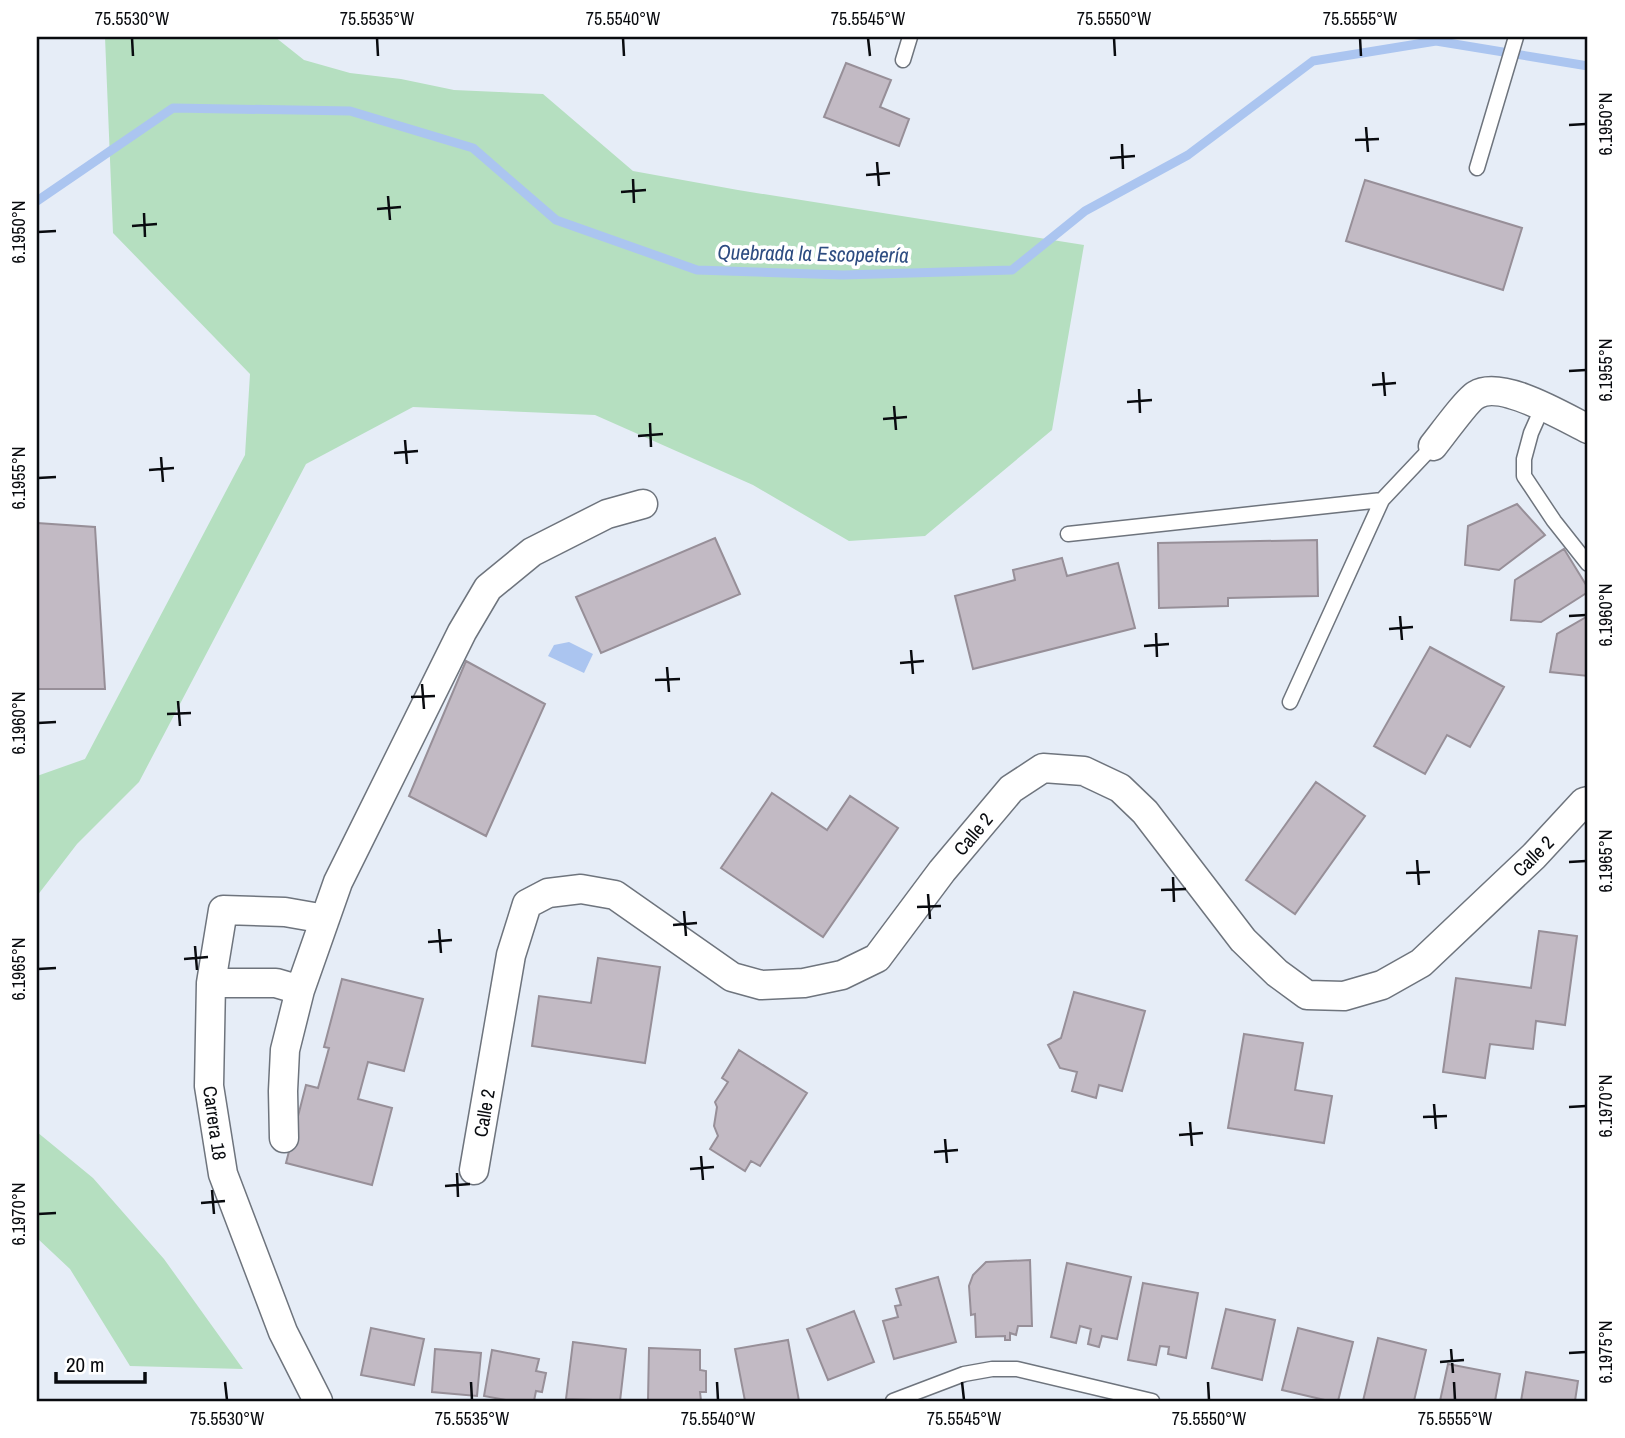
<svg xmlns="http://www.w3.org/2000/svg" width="1625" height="1438" viewBox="0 0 1625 1438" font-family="'Archivo Narrow',sans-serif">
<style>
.green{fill:#b5dfc0}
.water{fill:#abc5f0}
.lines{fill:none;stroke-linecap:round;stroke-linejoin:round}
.stream{stroke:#abc5f0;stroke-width:9}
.building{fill:#c2bac4;stroke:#978f98;stroke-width:2}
.service-casing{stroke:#6e747d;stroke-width:17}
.minor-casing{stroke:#6e747d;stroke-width:31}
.service{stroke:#fff;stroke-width:14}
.minor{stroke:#fff;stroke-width:28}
.ticks{fill:none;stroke:#090b0f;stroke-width:2.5}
.labels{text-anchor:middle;stroke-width:7;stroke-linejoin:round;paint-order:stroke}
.street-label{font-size:19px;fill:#090b0f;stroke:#fff}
.water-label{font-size:21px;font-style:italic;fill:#2d4c81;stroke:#fff}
.neatline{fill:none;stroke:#090b0f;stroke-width:2.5}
.ticks-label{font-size:18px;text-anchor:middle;fill:#090b0f}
</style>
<rect width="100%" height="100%" fill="#e6edf7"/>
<path class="green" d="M105 37H275L304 60 350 73 401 79 454 90 543 94 633 171 738 190 1084 245 1052 430 925 536 849 541 753 485 595 415 413 407 306 464 139 782 77 844 37 896V776L85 759 245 455 250 374 113 233Z
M37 1132 93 1178 164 1259 243 1369 130 1366 70 1269 37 1238Z"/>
<path class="water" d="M569 642 593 654 584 673 548 656 554 645Z"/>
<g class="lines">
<path class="stream" d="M37 201 173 108 350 111 473 148 556 220 697 270 843 275 1012 270 1085 211 1188 155 1313 61 1436 41 1588 66"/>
</g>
<path class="building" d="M846 63 891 80 880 107 909 119 899 146 824 117Z
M1365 180 1522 228 1503 290 1346 241Z
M1517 504 1545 535 1499 570 1465 565 1468 526Z
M37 523 95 527 105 689H37Z
M715 538 740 594 601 653 576 597Z
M1317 540 1318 596 1228 598V606L1159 608 1158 543Z
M1564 549 1588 588V592L1541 622 1511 620 1515 580Z
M1062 558 1067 576 1118 563 1135 628 973 669 955 596 1015 580 1013 570Z
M1588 616V676L1550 672 1557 634Z
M1430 647 1504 687 1470 747 1447 735 1425 774 1374 746Z
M466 661 545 704 486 836 409 796Z
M1316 782 1365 816 1295 914 1246 880Z
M772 793 827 830 850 796 898 828 823 937 721 868Z
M1539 931 1577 936 1565 1025 1536 1021 1533 1049 1490 1044 1485 1078 1443 1072 1456 978 1531 988Z
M598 958 660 967 645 1063 532 1046 539 996 591 1003Z
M342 979 423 999 404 1071 368 1062 358 1099 392 1108 372 1185 286 1163 306 1085 318 1088 329 1048 324 1047Z
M1074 992 1145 1011 1122 1091 1099 1085 1096 1098 1072 1091 1077 1072 1060 1068 1048 1045 1061 1038Z
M1244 1034 1303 1043 1295 1090 1332 1096 1324 1143 1228 1128Z
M739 1050 807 1093 760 1166 751 1161 745 1171 710 1149 718 1136 714 1126 717 1107 715 1102 728 1082 722 1078Z
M1030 1260 1032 1326H1018L1016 1335 1010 1333V1340H1005V1336L976 1337 975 1314 971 1315 969 1286 973 1275 986 1262Z
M1067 1263 1131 1277 1117 1339 1102 1336 1099 1347 1088 1344 1091 1329 1080 1326 1076 1343 1051 1337Z
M938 1277 956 1342 894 1359 883 1321 898 1317 895 1306 901 1305 896 1289Z
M1143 1283 1198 1293 1186 1358 1168 1354 1169 1347 1160 1346 1156 1365 1128 1360Z
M1226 1309 1275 1320 1262 1380 1212 1368Z
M854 1311 874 1362 828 1380 807 1329Z
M371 1328 424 1339 414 1385 361 1375Z
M1298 1328 1353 1342 1338 1401H1329L1282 1390Z
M1378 1338 1426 1350 1414 1401H1363Z
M788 1340 799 1401H745L735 1349Z
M573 1342 626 1349 620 1401 566 1399Z
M649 1348 700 1350V1370L706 1371V1392H700L701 1401H648Z
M435 1349 481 1353 477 1396 432 1392Z
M492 1350 539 1359 536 1371 546 1373 542 1392 536 1391 534 1401H512L484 1396Z
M1448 1364 1500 1374 1495 1401H1440Z
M1526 1372 1578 1381 1575 1401H1521Z"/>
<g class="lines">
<g class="service-casing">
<path id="service" d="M903 60 910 37
M1477 168 1516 37
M1543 406 1531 433 1524 459V476L1554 521 1588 564
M1068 534 1382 500 1433 446
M1290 702 1382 500
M893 1401 964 1374 992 1369H1017L1152 1401"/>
</g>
<g class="minor-casing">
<path id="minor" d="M1433 446C1441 436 1468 399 1476 395 1501 379 1564 417 1588 429
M211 983H276L300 990
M284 1138 283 1091 285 1050 300 990 338 882 462 632 488 588 532 552 607 514 643 504
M474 1170 511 955 527 904 548 893 581 889 615 895 732 977 761 985 804 983 842 975 877 958 942 871 1011 789 1043 768 1084 771 1120 788 1145 812 1243 940 1277 973 1307 995 1344 996 1382 985 1421 963 1534 856 1584 802 1588 801
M318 1401 283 1332 223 1174 209 1086 211 983 223 910 285 912 325 919"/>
</g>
<use href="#service" class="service"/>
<use href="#minor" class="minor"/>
</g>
<path class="ticks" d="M132 38 133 56M377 38 378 56M623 38 624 56M868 38 870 56M1114 38 1115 56M1360 38 1361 56M1569 125 1586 124M1366 127 1368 152M1355 140 1379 139M1122 144 1123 169M1110 158 1135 156M877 162 879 186M866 175 890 173M633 179 634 203M621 192 646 190M388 196 390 220M377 209 401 207M144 213 145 237M132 226 157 224M38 232 56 231M1569 371 1586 370M1383 372 1385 396M1372 385 1396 383M1139 389 1140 413M1127 402 1152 400M894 406 896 430M883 419 907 417M650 423 651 447M638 436 663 434M405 440 407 464M394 453 418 451M161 457 163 482M149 470 174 468M38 478 56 477M1400 616 1402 640M1569 616 1586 615M1389 629 1413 627M1156 633 1157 657M1144 646 1169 644M911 650 913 674M900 663 924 661M667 667 669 692M655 680 680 679M422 684 424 709M411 697 435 696M178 701 180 726M167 714 191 713M38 723 56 722M1417 860 1419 885M1569 862 1586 861M1406 873 1430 872M1173 877 1174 902M1161 890 1186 889M928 894 930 919M917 907 941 906M684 911 686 936M673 925 697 923M439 929 441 953M428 942 452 940M195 946 197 970M184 959 208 957M38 969 56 968M1434 1104 1436 1129M1569 1107 1586 1106M1423 1117 1447 1116M1190 1122 1192 1146M1179 1135 1203 1133M945 1139 947 1163M934 1152 958 1150M701 1156 703 1180M690 1169 714 1167M457 1173 458 1197M445 1186 470 1184M212 1190 214 1214M201 1203 225 1201M38 1214 56 1213M1451 1349 1453 1373M1569 1353 1586 1352M1440 1362 1464 1360M225 1382 227 1400M471 1382 472 1400M717 1382 718 1400M962 1382 964 1400M1208 1382 1209 1400M1454 1382 1455 1400"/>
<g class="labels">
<g class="street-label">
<text transform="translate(973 834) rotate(-50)" y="7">Calle 2</text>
<text transform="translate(1533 856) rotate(-45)" y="7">Calle 2</text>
<text transform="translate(484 1113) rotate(-80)" y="7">Calle 2</text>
<text transform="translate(215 1123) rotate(82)" y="7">Carrera 18</text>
</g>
<g class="water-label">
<text transform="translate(813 254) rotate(1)" y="7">Quebrada la Escopetería</text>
</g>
</g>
<rect width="1625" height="1438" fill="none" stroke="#ffffff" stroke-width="77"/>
<path d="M56 1372v10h89v-10" fill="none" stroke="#090b0f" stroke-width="3.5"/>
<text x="66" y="1372" font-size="21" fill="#090b0f" stroke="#ffffff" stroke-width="5" paint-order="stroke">20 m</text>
<rect x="38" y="38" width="1548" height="1362" class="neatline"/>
<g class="ticks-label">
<text x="132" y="25">75.5530°W</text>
<text x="377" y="25">75.5535°W</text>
<text x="623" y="25">75.5540°W</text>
<text x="868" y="25">75.5545°W</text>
<text x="1114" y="25">75.5550°W</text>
<text x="1360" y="25">75.5555°W</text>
<text transform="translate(1606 124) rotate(-90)" y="6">6.1950°N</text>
<text transform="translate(19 232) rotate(-90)" y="6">6.1950°N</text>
<text transform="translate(1606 370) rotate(-90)" y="6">6.1955°N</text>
<text transform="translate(19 478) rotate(-90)" y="6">6.1955°N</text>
<text transform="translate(1606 615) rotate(-90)" y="6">6.1960°N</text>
<text transform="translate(19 723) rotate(-90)" y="6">6.1960°N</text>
<text transform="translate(1606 861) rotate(-90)" y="6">6.1965°N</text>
<text transform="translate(19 969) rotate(-90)" y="6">6.1965°N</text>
<text transform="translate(1606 1106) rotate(-90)" y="6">6.1970°N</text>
<text transform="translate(19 1214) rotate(-90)" y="6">6.1970°N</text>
<text transform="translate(1606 1352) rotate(-90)" y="6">6.1975°N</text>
<text x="227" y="1425">75.5530°W</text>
<text x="472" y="1425">75.5535°W</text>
<text x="718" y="1425">75.5540°W</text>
<text x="964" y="1425">75.5545°W</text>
<text x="1209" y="1425">75.5550°W</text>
<text x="1455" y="1425">75.5555°W</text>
</g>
</svg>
